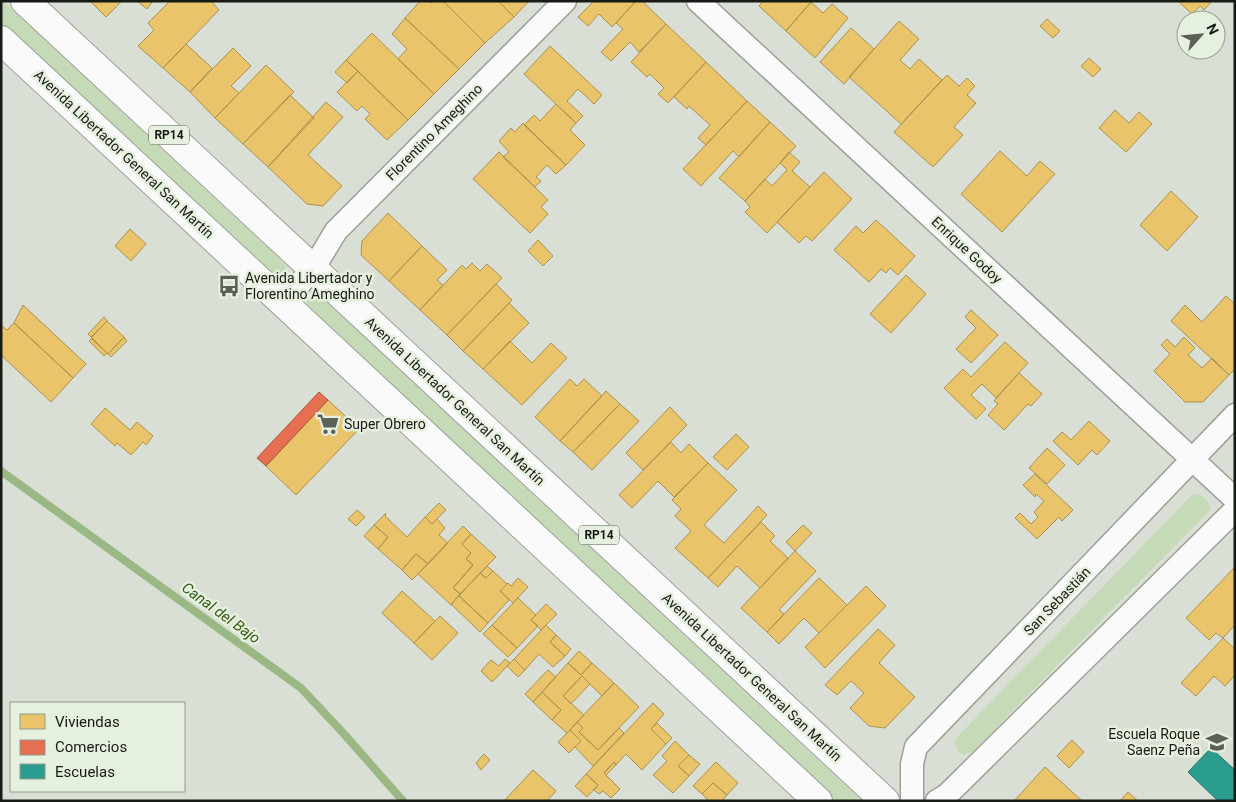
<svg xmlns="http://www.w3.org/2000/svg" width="1236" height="802" viewBox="0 0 1236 802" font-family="Roboto,sans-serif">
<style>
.green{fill:#c5dab6}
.homes{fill:#e9c46a;stroke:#aa9150}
.shops{fill:#e76f51;stroke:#a9563f}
.schools{fill:#2a9d8f;stroke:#24766a}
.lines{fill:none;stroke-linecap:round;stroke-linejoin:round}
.stream{stroke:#9ab884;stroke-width:8}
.street-casing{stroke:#9ca099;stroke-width:25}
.primary-casing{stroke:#9ca099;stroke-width:30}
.street{stroke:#f9faf9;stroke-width:22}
.primary{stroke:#f9faf9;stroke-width:28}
.labels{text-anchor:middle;stroke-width:5;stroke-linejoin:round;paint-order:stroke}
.shield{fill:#e5f0de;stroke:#555b51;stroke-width:1}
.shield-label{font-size:12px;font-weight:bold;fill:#171b15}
.street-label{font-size:14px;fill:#171b15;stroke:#e5f0de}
.poi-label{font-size:14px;fill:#171b15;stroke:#e5f0de;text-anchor:start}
.water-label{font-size:15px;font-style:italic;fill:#355a11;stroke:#e5f0de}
</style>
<rect width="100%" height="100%" fill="#d9dfd4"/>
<path class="green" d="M1 1H3L281 260 286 267C286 274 281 279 273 278L1 24Z
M318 294 862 801H835L309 311 306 306C307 299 312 296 318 294Z
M1197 494C1204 496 1209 502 1211 509L973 751 964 755 959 753 955 743 957 737 1192 495Z"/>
<path class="homes" d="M90 1H122L106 17Z
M137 1H153L147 9Z
M170 1H211L219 10 163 68 138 46 154 30 148 23Z
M420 1H429L431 3 433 1H443L485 43 459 69 405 18Z
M443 1H498L514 17 485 43Z
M498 1H529L514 17Z
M594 1H632L634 3 612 27 599 14 588 26 578 17Z
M636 1H642L666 24 639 52 630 42 611 61 601 52 623 29 616 23Z
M763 1H812L786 31 759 6Z
M1178 1H1212L1204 10 1200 6 1192 14Z
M811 2 823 13 832 4 848 18 815 58 786 31Z
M405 18 459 69 434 94 398 59 407 49 392 34Z
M1047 19 1060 31 1053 38 1040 26Z
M899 21 919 39 900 60 910 69 919 59 942 80 901 124 849 77Z
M666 24 706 62 668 103 658 94 664 88 650 74 647 77 631 62Z
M851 28 874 49 844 84 820 62Z
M372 33 434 94 408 120 346 60Z
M186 44 212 68 190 92 163 68Z
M550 46 602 95 594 104 578 89 567 101 583 116 576 123 524 74Z
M233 48 251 66 231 86 239 93 215 118 190 92Z
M1089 58 1101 69 1093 77 1081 66Z
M346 60 358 71 347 83 335 72Z
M706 62 747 101 706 145 698 138 710 125 689 106 687 109 674 97Z
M266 65 294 92 243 144 215 118Z
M358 71 408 120 387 140 365 119 370 114 362 106 357 111 337 92Z
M947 75 959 86 967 78 975 86 967 95 976 103 954 127 963 135 933 167 894 132Z
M290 95 314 118 268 167 243 144Z
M747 101 770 122 739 157 733 151 701 186 683 169Z
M326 102 343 117 308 155 342 186 323 206 307 204 268 167Z
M556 104 576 123 570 130 585 145 566 165 524 125 534 115 540 121Z
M1115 110 1129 123 1139 112 1152 124 1126 152 1099 128Z
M770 122 796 146 745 201 719 178Z
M523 123 566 165 556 174 547 165 536 177 541 181 535 187 503 157 509 152 499 141 511 128 515 132Z
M1000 151 1027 176 1040 161 1055 174 1002 232 961 194Z
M499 152 548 200 541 207 548 214 530 233 473 179Z
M789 152 800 162 792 171 810 187 767 233 745 212 750 207 745 201 765 179 772 186 787 170 780 163Z
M824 172 852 199 812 241 806 236 799 243 777 222Z
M1171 191 1198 217 1167 251 1140 225Z
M388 213 422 246 389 281 361 255 362 241Z
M876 220 915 256 898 275 890 268 886 273 881 269 869 282 834 250 856 226 863 233Z
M130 229 146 244 131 261 115 246Z
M538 240 553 256 543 266 528 251Z
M422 246 447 270 437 280 443 285 420 310 389 281Z
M472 263 480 271 487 264 502 278 447 335 420 310 462 265 466 269Z
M906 275 926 294 891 333 870 314Z
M496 284 512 300 463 351 447 335Z
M1226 296 1235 304V369L1229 375 1171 321 1185 305 1202 322Z
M509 303 529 323 483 369 463 351Z
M23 305 86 364 73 378 14 323Z
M971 310 998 335 971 363 956 349 976 328 965 317Z
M104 317 107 321 91 337 88 334Z
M107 321 124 337 108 354 91 338Z
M14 323 73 378 51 402 1 355V325L7 330Z
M124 337 127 341 111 357 108 354Z
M1184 337 1195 348 1188 355 1202 368 1212 358 1229 375 1203 402H1185L1154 371 1170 354 1161 345 1167 339 1175 347Z
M92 338 107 353 104 356 89 341Z
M510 341 532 363 551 343 567 358 522 405 483 369Z
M1005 342 1028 363 996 398 982 384 971 395 986 409 976 419 944 388 963 369 971 377Z
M1019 373 1042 394 1031 406 1028 404 1004 430 988 415 998 404 994 401Z
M570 379 577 386 584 379 602 396 560 441 535 417Z
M606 391 620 404 573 452 560 441Z
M328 400 359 429 296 495 266 466Z
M620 404 639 421 592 470 573 452Z
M670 407 687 425 643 470 626 453Z
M105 408 130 430 137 422 153 436 146 445 143 442 131 455 117 443 115 446 91 424Z
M1089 421 1110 441 1097 455 1092 450 1078 465 1053 441 1062 432 1071 440Z
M736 434 749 447 727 470 713 457Z
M671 442 681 453 689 444 708 463 674 497 658 481 632 508 619 495Z
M1047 448 1065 465 1047 484 1029 468Z
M708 463 737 490 704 525 724 543 758 506 767 515 708 578 675 548 691 531 675 516 681 509 672 500Z
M1035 474 1073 510 1062 521 1059 517 1037 539 1015 518 1020 513 1031 524 1038 517 1034 512 1044 501 1036 494 1035 497 1023 485Z
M439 503 446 510 432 524 425 517Z
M357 510 365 517 356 526 348 519Z
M386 513 385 516 407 537 425 517 432 524 437 519 445 528 439 535 448 543 428 564 416 554 402 570 378 549 388 537 374 525Z
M761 522 775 536 770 541 788 558 760 588 737 566 718 587 708 578Z
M374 525 388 537 378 549 364 536Z
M803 525 812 533 795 551 786 542Z
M463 526 471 534 462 544 471 553 466 559 473 565 453 588 460 594 451 605 418 574Z
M471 534 496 557 460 594 453 588 473 565 466 559 471 553 462 544Z
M795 551 816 571 779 610 784 614 767 632 741 608Z
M416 554 428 564 412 580 402 570Z
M487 566 493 571 486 578 480 573Z
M1235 567V625L1223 638 1216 633 1209 640 1186 618Z
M493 571 507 584 500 591 509 600 488 623 459 596 480 573 486 578Z
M518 578 528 587 513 603 500 591 508 583 511 586Z
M819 578 847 605 819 633 804 618 779 644 767 632Z
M866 586 886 606 825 668 805 647Z
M402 591 435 621 414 643 382 613Z
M459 596 488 623 480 632 451 604Z
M518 598 536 615 531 620 538 626 517 648 492 625Z
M546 604 557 614 541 630 531 620Z
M440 616 458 633 432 660 414 643Z
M492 625 517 648 508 657 483 634Z
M546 625 556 635 550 642 565 656 553 667 539 654 525 670 514 659Z
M878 629 895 645 879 663 915 697 885 728 869 726 850 708 864 693 851 681 837 695 825 685Z
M556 635 571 649 565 656 550 642Z
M1223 638 1235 649V675L1225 686 1214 676 1196 696 1181 683Z
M579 651 592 663 581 675 568 663Z
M505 659 510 663 492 682 481 671 491 660 499 666Z
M514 659 525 670 518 677 507 666Z
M568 663 581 675 592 663 614 683 602 696 582 676 563 696 584 715 567 733 552 720 561 710 542 692Z
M548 670 556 677 533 702 525 694Z
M582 676 590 684 571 704 563 696Z
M614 683 639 707 598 750 579 732 583 728 577 722Z
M542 692 561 710 552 720 533 702Z
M653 703 664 714 651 729 666 744 642 770 626 754 616 765 614 762 604 773 620 789 611 798 603 791 599 794 594 790 598 785 586 774Z
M577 722 583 728 579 732 598 750 619 728 624 733 593 766 575 747 581 741 570 730Z
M657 723 672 738 666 744 651 729Z
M570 730 581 741 569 753 558 742Z
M1072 740 1084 752 1069 768 1057 756Z
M675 741 689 755 678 766 689 776 673 793 653 775 667 761 662 756Z
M484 754 490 760 481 770 476 763Z
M689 755 700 764 689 776 678 766Z
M614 762 616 765 606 775 604 773Z
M716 762 738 783 727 795 713 783 702 794 693 786Z
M1045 767 1082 801H1014Z
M533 770 556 791 547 801H504Z
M586 774 598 785 587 797 575 786Z
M713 783 727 795 722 801H709L702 794Z
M1128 792 1138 801H1120Z"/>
<path class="shops" d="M319 392 328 400 266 466 257 458Z"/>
<path class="schools" d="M1211 748 1235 770V801H1218L1188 772Z"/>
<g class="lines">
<path class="stream" d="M1 471 301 688 345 735 403 801"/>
<g class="street-casing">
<path id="street" d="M698 1 1235 499
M283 302 313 269 336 231 565 1
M912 801V764L916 747 1235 415
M937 801 947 795 1235 510"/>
</g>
<g class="primary-casing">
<path id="primary" d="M25 1 885 801
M1 40 818 801"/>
</g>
<use href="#street" class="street"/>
<use href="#primary" class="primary"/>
</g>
<defs>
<g id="bus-bare" transform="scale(1.725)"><path d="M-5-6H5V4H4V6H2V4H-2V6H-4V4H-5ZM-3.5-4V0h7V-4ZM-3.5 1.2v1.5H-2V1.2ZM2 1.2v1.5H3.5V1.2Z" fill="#5b6058" stroke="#e5f0de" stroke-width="2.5" paint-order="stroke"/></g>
<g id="supermarket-bare" transform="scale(1.725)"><path d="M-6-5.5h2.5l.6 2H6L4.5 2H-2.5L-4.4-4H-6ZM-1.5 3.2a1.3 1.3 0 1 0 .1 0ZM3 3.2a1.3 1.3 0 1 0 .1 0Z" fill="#5b6058" stroke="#e5f0de" stroke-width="2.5" paint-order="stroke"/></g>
<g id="school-bare" transform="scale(1.725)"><path d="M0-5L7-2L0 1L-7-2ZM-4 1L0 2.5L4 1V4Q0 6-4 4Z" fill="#5b6058" stroke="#e5f0de" stroke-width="2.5" paint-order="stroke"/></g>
</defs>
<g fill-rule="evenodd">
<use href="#bus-bare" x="229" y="286"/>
<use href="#supermarket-bare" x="328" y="424"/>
<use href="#school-bare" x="1217" y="742"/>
</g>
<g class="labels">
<g class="shield">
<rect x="149" y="125.5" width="40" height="19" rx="4"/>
<rect x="579" y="525.5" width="40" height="19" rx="4"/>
</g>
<g class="shield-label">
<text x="169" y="139">RP14</text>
<text x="599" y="539">RP14</text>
</g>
<g class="street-label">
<text transform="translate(434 132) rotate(-45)" y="5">Florentino Ameghino</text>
<text transform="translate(124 154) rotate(43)" y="5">Avenida Libertador General San Martín</text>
<text transform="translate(967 250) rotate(43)" y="5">Enrique Godoy</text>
<text transform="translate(455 401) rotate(43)" y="5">Avenida Libertador General San Martín</text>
<text transform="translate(1057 601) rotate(-46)" y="5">San Sebastián</text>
<text transform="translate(752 677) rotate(43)" y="5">Avenida Libertador General San Martín</text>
</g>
<g class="poi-label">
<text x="245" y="283">Avenida Libertador y<tspan x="245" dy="16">Florentino Ameghino</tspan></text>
<text x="344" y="429">Super Obrero</text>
<text x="1200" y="739" text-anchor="end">Escuela Roque<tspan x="1200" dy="16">Saenz Peña</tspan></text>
</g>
<g class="water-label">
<text transform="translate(221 613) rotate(36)" y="5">Canal del Bajo</text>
</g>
</g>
<rect width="1236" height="802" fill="none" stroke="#171b15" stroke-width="5"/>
<rect x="10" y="702" width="175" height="90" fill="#e5f0de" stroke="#939b8e"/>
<rect x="20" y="714" width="25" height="15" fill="#e9c46a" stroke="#939b8e"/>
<text x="55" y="727" font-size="15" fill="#171b15">Viviendas</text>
<rect x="20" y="740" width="25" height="15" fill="#e76f51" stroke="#939b8e"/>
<text x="55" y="752" font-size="15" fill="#171b15">Comercios</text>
<rect x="20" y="764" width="25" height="15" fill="#2a9d8f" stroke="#939b8e"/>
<text x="55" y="777" font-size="15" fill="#171b15">Escuelas</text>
<g transform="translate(1201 35) rotate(63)"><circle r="24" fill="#e5f0de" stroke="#939b8e"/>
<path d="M0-4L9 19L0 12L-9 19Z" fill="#5b6058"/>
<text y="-8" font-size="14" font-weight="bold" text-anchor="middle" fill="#171b15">N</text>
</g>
</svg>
